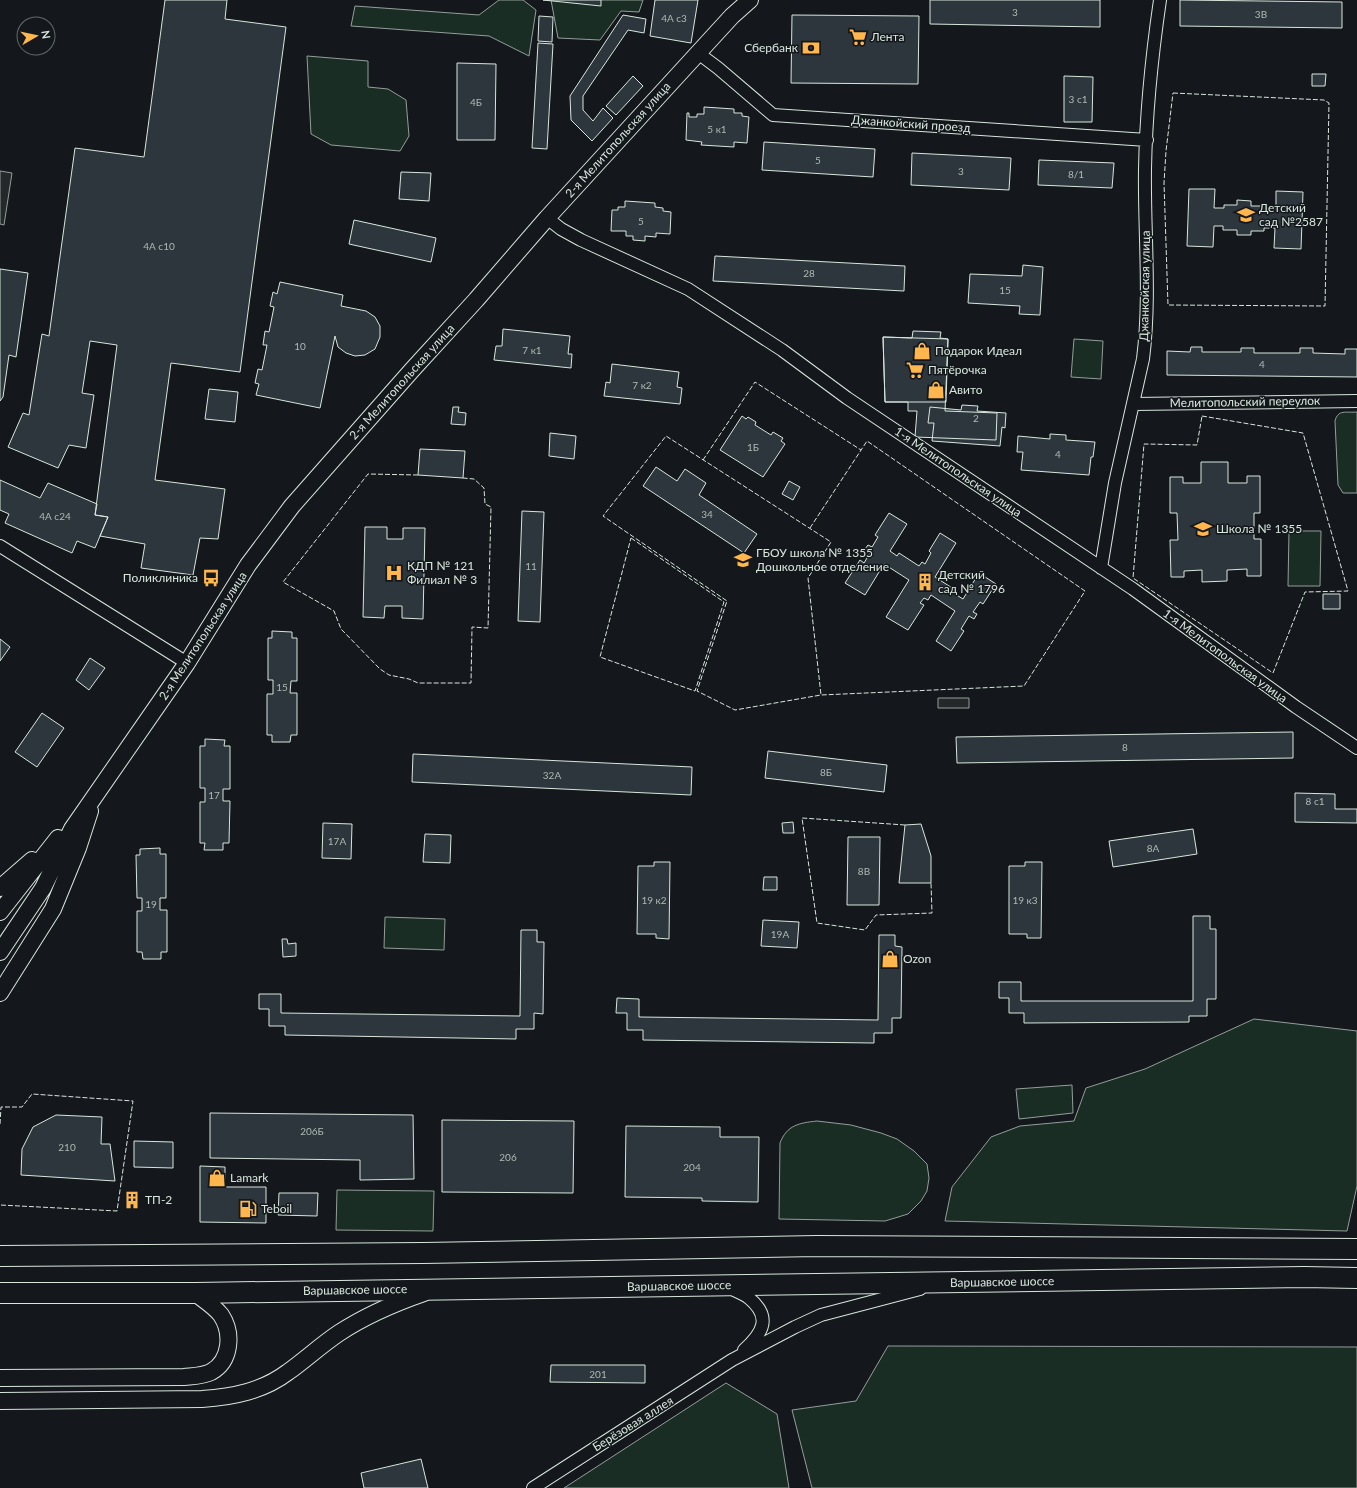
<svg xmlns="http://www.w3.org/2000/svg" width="1357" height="1488" viewBox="0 0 1357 1488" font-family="Lato,sans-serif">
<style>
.green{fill:#1a2d24;stroke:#939e99}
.parking{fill:#24282b;stroke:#939e99}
.building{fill:#2c363c;stroke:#d8e6dc}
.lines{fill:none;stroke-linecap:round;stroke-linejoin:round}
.minor-casing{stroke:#d8e6dc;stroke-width:14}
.tertiary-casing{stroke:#d8e6dc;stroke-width:18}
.primary-casing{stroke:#d8e6dc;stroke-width:22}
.minor{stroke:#14181c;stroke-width:12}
.tertiary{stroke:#14181c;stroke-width:16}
.primary{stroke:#14181c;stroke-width:20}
.fence{stroke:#d8e6dc;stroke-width:1;stroke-dasharray:5 2;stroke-linecap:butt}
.labels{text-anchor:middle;stroke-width:3;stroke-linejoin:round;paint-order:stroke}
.number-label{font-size:10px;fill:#adbab4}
.poi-label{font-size:12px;fill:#d8e6dc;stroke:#14181c;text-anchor:start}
.street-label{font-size:12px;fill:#d8e6dc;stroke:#14181c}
</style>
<rect width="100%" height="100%" fill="#14181c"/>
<path class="green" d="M499 0H523L536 10 529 56 489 36 351 26 355 6 479 15Z
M551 0H643L639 12 621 11 600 40 558 38Z
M307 56 368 61V87L388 89 406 100 409 136 400 151 331 145 311 134Z
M1074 339 1103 341 1101 379 1071 377Z
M1357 412V493H1343L1338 485 1335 421C1338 409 1346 413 1357 412Z
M1289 531H1321L1320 586H1288Z
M385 917 445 919 444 950 384 948Z
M1254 1019 1357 1031V1186L1347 1231 945 1221 952 1187 991 1137 1020 1126 1074 1121 1086 1088 1145 1069Z
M1072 1085 1073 1113 1019 1119 1016 1089Z
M817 1121 851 1125 881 1133 897 1139 914 1151 927 1164 929 1178 927 1191 921 1201 908 1214 885 1221 779 1219 780 1143C787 1125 799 1123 817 1121Z
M337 1190 434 1191 433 1231 336 1230Z
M888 1346 1357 1347V1488H812L792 1410 856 1401Z
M726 1383 777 1414 789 1488H564Z"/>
<path class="parking" d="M0 171 12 173 4 225 0 224Z
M938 698H969V708H938Z"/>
<path class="building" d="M165 0H227L225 19 286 27 240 372 171 363 155 480 225 489 218 539 200 538 193 575 141 568 145 544 100 536 108 517 95 515 117 345 90 341 82 393 94 395 86 448 69 445 58 468 8 447 23 413 29 415 42 334 49 336 75 148 144 157Z
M543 0H601V6Z
M655 0H698L691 43 650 36Z
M930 0H1100V27L930 24Z
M1180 0 1342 2V28L1180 26Z
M623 15 646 19 644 33 628 30 583 96V110L593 121 603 108 613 118 592 141 571 120 570 96Z
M792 15 919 16 918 84 791 83Z
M539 16 553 17 552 42 538 41Z
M538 43 553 44 547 149 532 148Z
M457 63 496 64 495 140H457Z
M1312 74H1326L1325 86H1312Z
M633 76 643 86 616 115 606 106Z
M1064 76 1093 77 1092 122H1064Z
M704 107 734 109V113H742V116L749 117 747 143 734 142V147L701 145 702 142 686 140 687 113H689V117H697V114H704Z
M764 142 875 149 873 177 762 170Z
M912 153 1011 158 1009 190 911 185Z
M1039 160 1114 163 1112 188 1038 185Z
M401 172 431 173 429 201 399 199Z
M1189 189H1215L1214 208H1224V205H1237V200L1251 201V206H1265V209H1276V191L1303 192 1301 249 1274 248 1275 228H1264V231H1251V235H1237V230H1223V226H1214L1213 247 1187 246Z
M625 201 655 203V207L663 208V211L671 212 670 234 656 233V237L645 236V241L633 240V236H626V231H611L612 210H618V207H625Z
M354 220 436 238 431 262 349 244Z
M715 256 905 266 904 291 713 281Z
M1023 265 1043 267 1040 315 1019 314 1020 306 968 303 970 274 1022 276Z
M0 269 28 273 16 357 9 355 3 397 0 401Z
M280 282 343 295 341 306 366 311 375 317 380 326V337L375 349 365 355 355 356 346 353 338 347 335 336 320 408 256 395 259 384 255 383 258 369 262 370 267 345H263L265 331 269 332 274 307 270 306 273 292 277 294Z
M503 329 570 336 568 354H572L571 368 494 360 496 346H502Z
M913 331 941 332 940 338 948 339 945 411 997 413 996 440 915 437 917 411H908V402H885L883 337 912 338Z
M883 337 948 339 946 402H885Z
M1191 347H1202V352H1241V348H1254V353H1300V348H1313V353L1345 354V349H1357V377L1167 375V351L1190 352Z
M612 364 679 372 677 387 682 388 680 404 604 396 606 382 610 383Z
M209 389 238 392 235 422 205 419Z
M962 405 978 406 977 411 1006 413 1005 428 1002 427 1000 446 932 441 934 423H928L930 407 961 410Z
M453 407H459L458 412 466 413 465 425 451 424Z
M742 416 746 419 748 417 756 422 755 425 771 435 773 432 783 438 781 441 785 444 763 477 720 450Z
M550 433 576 436 574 459 549 456Z
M1050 434 1066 435V440L1095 442 1093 457H1091L1089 475 1021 470 1023 452H1017L1018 436 1050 439Z
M420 449 465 451 463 478 418 475Z
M1201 462H1228V483H1247V476H1260V513H1254V539H1261V576H1247V569L1227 570V581L1202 582V570L1184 571V577H1171L1170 540H1178L1177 513H1170V477H1183V483H1201Z
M656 467 677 481 685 469 706 483 699 495 757 534 744 553 643 486Z
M0 480 40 498 48 483 97 504 95 515 108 517 95 548 77 541 72 553 5 523 9 514 0 510Z
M789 481 800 487 793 500 782 494Z
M522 511 544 512 540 622 518 621Z
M889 513 907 524 890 551 897 556 899 553 919 566 922 562 925 564 931 553 929 551 940 533 956 543 935 577 957 591 955 594 963 599 979 573 996 584 983 604 980 602 973 612 977 614 974 619 969 616 961 629 964 631 951 651 936 641 955 611 931 595 928 600 924 598 920 603 924 605 908 630 886 617 909 580 884 564 865 595 845 583 860 560 864 563 870 553 865 549 868 545 872 547 878 537 875 535Z
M365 527H387V539H403V528H425L423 619 402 618V606H385L384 618 363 617Z
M1323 594H1340V609H1323Z
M272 631 292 632V638H297V681H291L290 693H297V735H291L290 742H272V735H267V694H273V680H268V638H272Z
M0 639 10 647 0 661Z
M90 658 105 668 89 690 76 680Z
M42 713 64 728 37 767 15 752Z
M1293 732V758L957 763 956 737Z
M205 739 225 740 224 746H230V789H223V801H230L229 843H223V850H204L205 843H200V802H205V788H200V746H205Z
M768 751 887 765 884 792 765 778Z
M413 754 692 767 691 795 412 782Z
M1295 793 1335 794V809H1357V823L1295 822Z
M793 822 794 833H783L782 823Z
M323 823 352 824 351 859 322 858Z
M921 824 931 856V883H899L905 825Z
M1193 829 1197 854 1113 867 1109 841Z
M425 834 451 835 450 863 423 862Z
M848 837H880L879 905H847Z
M160 848V854H166V898H160V910H167V952H161V959H143L142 952H137V911H142V898H137L136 855H140V849Z
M654 862H670L669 939 656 938V934H637L638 866H654Z
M1025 862H1042L1041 938H1027V934H1009V866H1025Z
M764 877H777V890H763Z
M1193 916H1210V929H1216V999H1207V1016H1189V1022L1024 1023V1013H1009V998H999V982H1021V1001H1193Z
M763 920 799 922 797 948 761 946Z
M521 930H537V942H544L543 1014 534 1013V1029H516V1039L285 1035V1026H269V1009H259V994H281V1013L520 1016Z
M879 935H895V946L902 947 901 1018H892V1033H874V1043L643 1040V1030H627V1013H616L617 998 639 999V1017L878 1020Z
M282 939H287L288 944 296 943V956L283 957Z
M210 1113 413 1115 414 1179 360 1180V1160L210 1158Z
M56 1115 102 1117 101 1144H110L115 1181 21 1175 22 1149 33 1127Z
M442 1120 574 1121 573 1193 442 1192Z
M626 1126 720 1127V1137H759L758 1202 702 1201V1198L625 1197Z
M134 1141 173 1142V1168L134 1167Z
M200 1166 225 1167V1187H266V1223L200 1222Z
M279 1193H318L317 1216 278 1215Z
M126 1195H138V1206H126Z
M551 1365H645V1383L550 1382Z
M421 1459 428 1488H364L361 1473Z"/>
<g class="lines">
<g class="minor-casing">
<path id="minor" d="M698 53 718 68 773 115 1147 140
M547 218 561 229 581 240 688 289 782 350 847 398 1133 589 1296 707 1357 748
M1133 404 1357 401
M0 546 187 663
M1101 568 1115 483 1143 359C1151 296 1144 232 1145 169 1146 113 1152 55 1160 0
M730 1288C736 1291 744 1294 749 1298 772 1317 763 1333 744 1350
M533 1488 732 1360 795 1327 821 1315 920 1289"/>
</g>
<g class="tertiary-casing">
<path id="tertiary" d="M0 888 32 860
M0 912 58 838
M0 952 43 888 72 829 187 663 248 565 292 506 412 370 476 300 547 218 732 16 750 0
M0 993 53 909 78 848 90 811
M0 1378 184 1377C193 1376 203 1376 211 1372 231 1361 233 1333 221 1315 214 1306 204 1300 195 1293
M0 1401 202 1399C233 1397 263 1391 288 1372 305 1360 321 1345 339 1333 365 1316 395 1303 424 1293"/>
</g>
<g class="primary-casing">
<path id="primary" d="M0 1256 423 1253 817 1246 1357 1249
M0 1293H195L1304 1277 1357 1278"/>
</g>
<use href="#minor" class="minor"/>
<use href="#tertiary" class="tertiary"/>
<use href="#primary" class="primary"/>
<path class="fence" d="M1173 93 1324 100 1329 103 1325 306 1168 305 1164 183 1166 151Z
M1202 416 1303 433 1348 591 1305 592 1273 673 1133 578 1144 444 1197 445Z
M703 460 755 382 861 450
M418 475 368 474 283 582 334 611 341 629 380 669 389 675 409 679 418 683H471L472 627 488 628 491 507 485 504 484 488 474 479 463 478
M810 528 867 441 1085 591 1024 686 821 695 735 710 697 691 727 601 603 516 666 436 831 542 808 578 821 695
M631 538 724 602 695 691 600 657Z
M905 825 802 818 817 923 865 930 876 915 932 913 931 883
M0 1124 1 1107H22L32 1094 133 1101 117 1211 0 1205"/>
</g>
<defs>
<g id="supermarket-bare" transform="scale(1.38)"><path d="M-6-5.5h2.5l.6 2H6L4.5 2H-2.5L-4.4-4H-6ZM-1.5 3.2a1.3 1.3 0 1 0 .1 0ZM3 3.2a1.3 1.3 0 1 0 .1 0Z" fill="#ffb74d" stroke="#14181c" stroke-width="2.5" paint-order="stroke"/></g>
<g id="bank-bare" transform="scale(1.38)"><path d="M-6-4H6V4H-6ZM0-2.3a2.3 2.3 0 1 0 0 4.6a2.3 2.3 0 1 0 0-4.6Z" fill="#ffb74d" stroke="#14181c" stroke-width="2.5" paint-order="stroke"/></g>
<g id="school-bare" transform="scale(1.38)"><path d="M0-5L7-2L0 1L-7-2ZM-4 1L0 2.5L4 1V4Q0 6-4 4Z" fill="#ffb74d" stroke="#14181c" stroke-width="2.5" paint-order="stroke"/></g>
<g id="shop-bare" transform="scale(1.38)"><path d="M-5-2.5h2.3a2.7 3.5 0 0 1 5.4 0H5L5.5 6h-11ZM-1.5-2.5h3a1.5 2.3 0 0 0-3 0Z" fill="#ffb74d" stroke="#14181c" stroke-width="2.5" paint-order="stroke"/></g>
<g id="hospital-bare" transform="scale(1.38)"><path d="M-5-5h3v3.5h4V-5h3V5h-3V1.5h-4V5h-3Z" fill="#ffb74d" stroke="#14181c" stroke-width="2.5" paint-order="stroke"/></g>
<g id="bus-bare" transform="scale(1.38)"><path d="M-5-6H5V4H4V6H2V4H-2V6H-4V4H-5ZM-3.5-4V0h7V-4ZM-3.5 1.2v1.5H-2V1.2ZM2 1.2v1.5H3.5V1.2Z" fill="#ffb74d" stroke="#14181c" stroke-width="2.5" paint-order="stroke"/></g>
<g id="building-bare" transform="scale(1.38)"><path d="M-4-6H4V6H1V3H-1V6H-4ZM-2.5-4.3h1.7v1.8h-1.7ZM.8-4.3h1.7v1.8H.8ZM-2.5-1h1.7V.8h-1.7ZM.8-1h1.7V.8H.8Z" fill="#ffb74d" stroke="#14181c" stroke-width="2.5" paint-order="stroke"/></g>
<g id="fuel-bare" transform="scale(1.38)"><path d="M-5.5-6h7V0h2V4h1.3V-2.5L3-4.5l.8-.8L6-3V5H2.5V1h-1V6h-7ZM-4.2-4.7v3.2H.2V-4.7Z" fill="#ffb74d" stroke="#14181c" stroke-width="2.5" paint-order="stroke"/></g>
</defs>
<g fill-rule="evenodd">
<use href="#supermarket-bare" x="858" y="37"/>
<use href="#bank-bare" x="811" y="48"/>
<use href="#school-bare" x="1246" y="215"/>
<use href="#shop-bare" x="922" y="351"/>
<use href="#supermarket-bare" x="915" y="370"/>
<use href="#shop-bare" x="936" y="390"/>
<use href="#school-bare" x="1203" y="529"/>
<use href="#school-bare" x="743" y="560"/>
<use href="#hospital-bare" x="394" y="573"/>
<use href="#bus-bare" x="211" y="578"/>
<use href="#building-bare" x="925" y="582"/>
<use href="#shop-bare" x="890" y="959"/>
<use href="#shop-bare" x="217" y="1178"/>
<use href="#building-bare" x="132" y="1200"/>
<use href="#fuel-bare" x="248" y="1209"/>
</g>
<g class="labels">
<g class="number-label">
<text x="1015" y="16">3</text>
<text x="1261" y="18">3В</text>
<text x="674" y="22">4А с3</text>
<text x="1078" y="103">3 с1</text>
<text x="476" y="106">4Б</text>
<text x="717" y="133">5 к1</text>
<text x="818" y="164">5</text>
<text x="961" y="175">3</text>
<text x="1076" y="178">8/1</text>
<text x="641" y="225">5</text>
<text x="159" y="250">4А с10</text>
<text x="809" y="277">28</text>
<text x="1005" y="294">15</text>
<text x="300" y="350">10</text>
<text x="532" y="354">7 к1</text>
<text x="1262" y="368">4</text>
<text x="642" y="389">7 к2</text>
<text x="976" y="422">2</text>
<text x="753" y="451">1Б</text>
<text x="1058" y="458">4</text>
<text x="707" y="518">34</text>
<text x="55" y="520">4А с24</text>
<text x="531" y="570">11</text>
<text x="282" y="691">15</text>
<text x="1125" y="751">8</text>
<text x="826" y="776">8Б</text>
<text x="552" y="779">32А</text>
<text x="214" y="799">17</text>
<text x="1315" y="805">8 с1</text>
<text x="337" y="845">17А</text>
<text x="1153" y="852">8А</text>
<text x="864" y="875">8В</text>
<text x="654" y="904">19 к2</text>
<text x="1025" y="904">19 к3</text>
<text x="151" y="908">19</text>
<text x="780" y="938">19А</text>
<text x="312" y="1135">206Б</text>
<text x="67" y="1151">210</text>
<text x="508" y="1161">206</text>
<text x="692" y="1171">204</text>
<text x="598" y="1378">201</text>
</g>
<g class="poi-label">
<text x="871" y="41">Лента</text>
<text x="798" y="52" text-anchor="end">Сбербанк</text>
<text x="1259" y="212">Детский<tspan x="1259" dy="14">сад №2587</tspan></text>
<text x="935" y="355">Подарок Идеал</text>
<text x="928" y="374">Пятёрочка</text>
<text x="949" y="394">Авито</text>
<text x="1216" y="533">Школа № 1355</text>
<text x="756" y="557">ГБОУ школа № 1355<tspan x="756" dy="14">Дошкольное отделение</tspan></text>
<text x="407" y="570">КДП № 121<tspan x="407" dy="14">Филиал № 3</tspan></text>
<text x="938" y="579">Детский<tspan x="938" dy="14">сад № 1796</tspan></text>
<text x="198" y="582" text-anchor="end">Поликлиника</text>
<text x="903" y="963">Ozon</text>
<text x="230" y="1182">Lamark</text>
<text x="145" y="1204">ТП-2</text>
<text x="261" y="1213">Teboil</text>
</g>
<g class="street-label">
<text transform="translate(911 124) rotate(4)" y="4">Джанкойский проезд</text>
<text transform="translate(618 140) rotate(-48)" y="4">2-я Мелитопольская улица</text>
<text transform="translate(1145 286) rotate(-89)" y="4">Джанкойская улица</text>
<text transform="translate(402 382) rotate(-48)" y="4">2-я Мелитопольская улица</text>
<text transform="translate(1245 402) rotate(-1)" y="4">Мелитопольский переулок</text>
<text transform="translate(958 472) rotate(34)" y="4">1-я Мелитопольская улица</text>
<text transform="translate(203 636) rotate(-57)" y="4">2-я Мелитопольская улица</text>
<text transform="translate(1225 656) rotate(36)" y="4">1-я Мелитопольская улица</text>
<text transform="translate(1002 1282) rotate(-1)" y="4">Варшавское шоссе</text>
<text transform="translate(679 1286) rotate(-1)" y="4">Варшавское шоссе</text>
<text transform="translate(355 1290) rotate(-1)" y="4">Варшавское шоссе</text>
<text transform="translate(633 1424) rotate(-32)" y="4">Берёзовая аллея</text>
</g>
</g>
<g transform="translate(36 36) rotate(81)"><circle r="19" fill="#14181c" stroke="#626a69"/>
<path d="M0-3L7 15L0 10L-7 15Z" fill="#ffb74d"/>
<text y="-6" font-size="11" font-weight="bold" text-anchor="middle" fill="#d8e6dc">N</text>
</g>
</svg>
